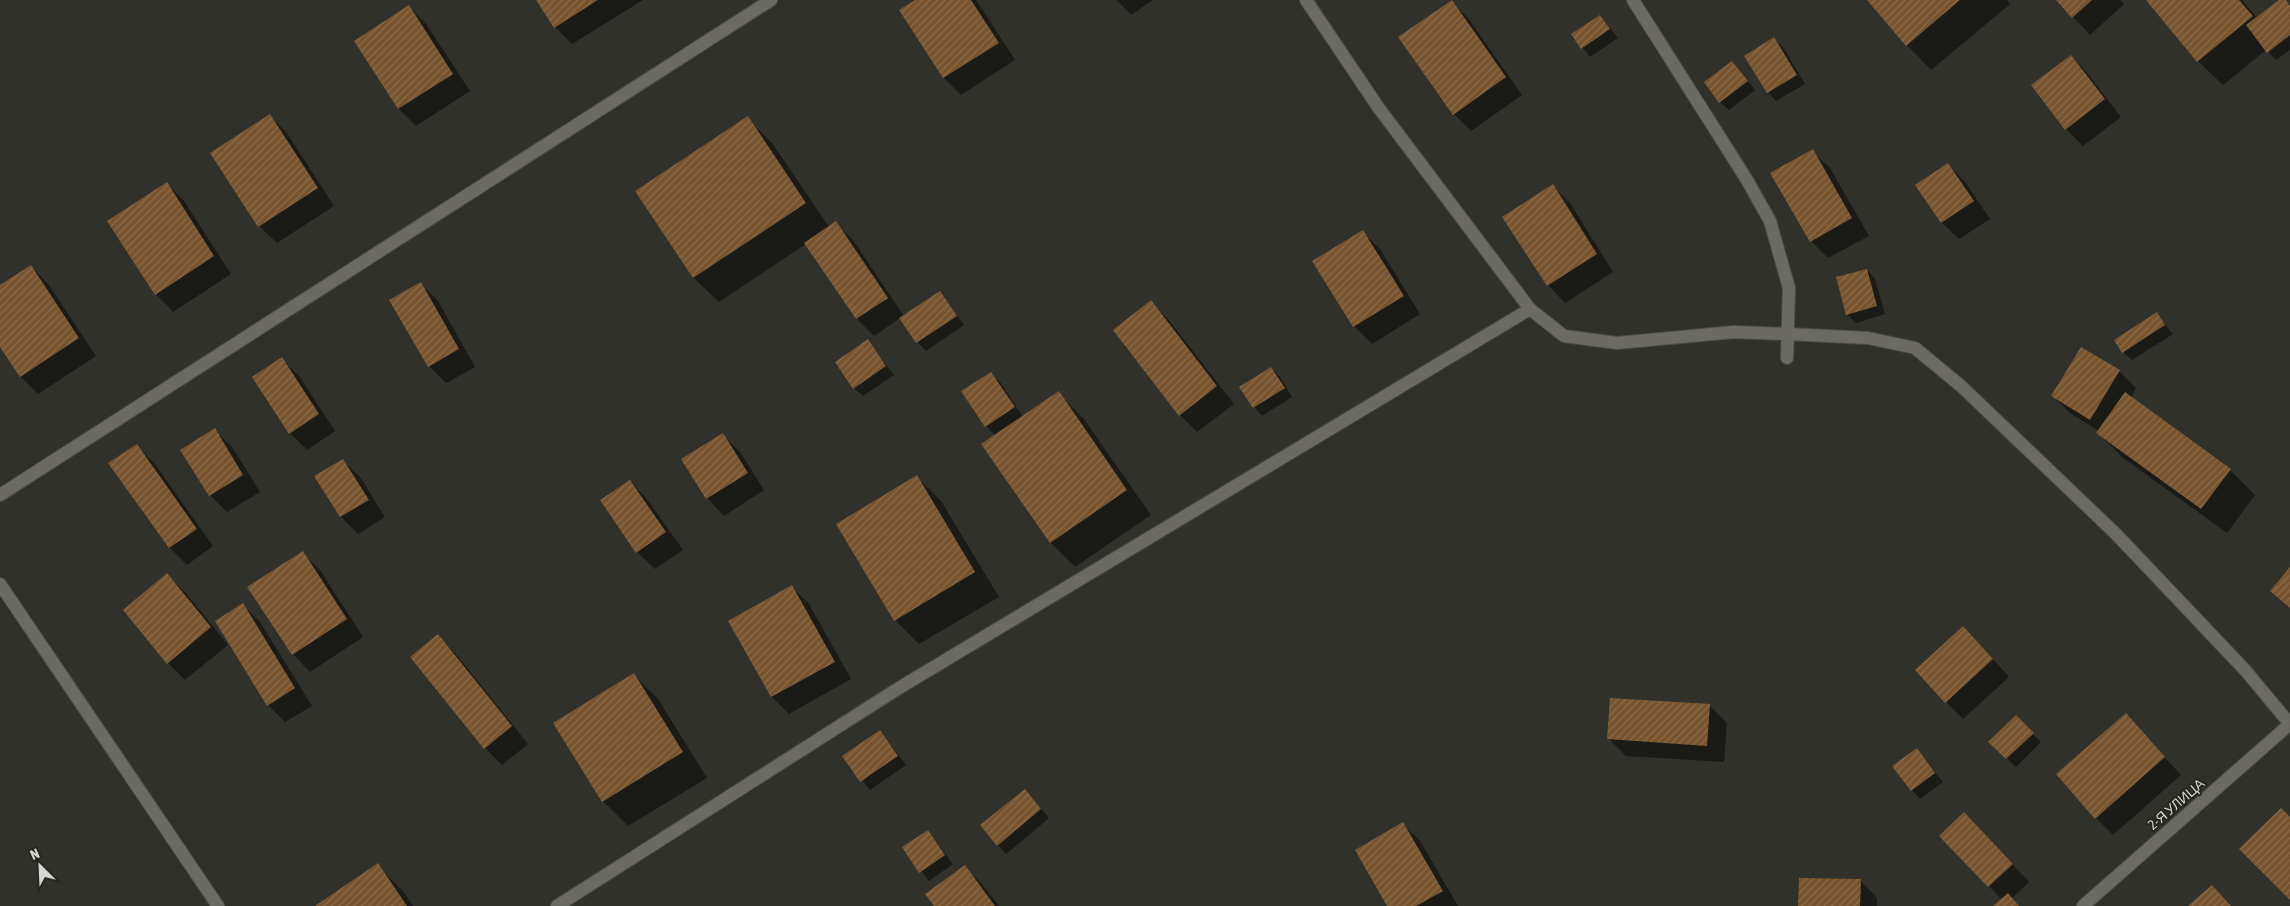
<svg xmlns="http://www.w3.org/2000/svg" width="2290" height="906" viewBox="0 0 2290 906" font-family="'Asap Condensed',sans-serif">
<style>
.shadow{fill:#0007}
.building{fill:url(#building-hatch)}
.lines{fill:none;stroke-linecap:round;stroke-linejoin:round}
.minor-casing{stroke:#4e4d48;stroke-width:14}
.minor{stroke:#6b6b64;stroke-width:12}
.labels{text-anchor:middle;stroke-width:4;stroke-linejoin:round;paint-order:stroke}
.street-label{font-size:14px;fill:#d5d5d1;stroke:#272721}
</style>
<defs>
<pattern id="building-hatch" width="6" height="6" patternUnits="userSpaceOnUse" patternTransform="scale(1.25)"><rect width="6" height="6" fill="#78542e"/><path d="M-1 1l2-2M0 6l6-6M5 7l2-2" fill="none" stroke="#8a6c4b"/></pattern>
</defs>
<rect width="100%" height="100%" fill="#31312b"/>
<path class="shadow" d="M537 0H643L572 44 555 27Z
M917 0H976L1015 60 961 95 944 78 901 10Z
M1117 0H1153L1131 15Z
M1869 0H2007L2010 4 1931 70 1907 45Z
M2057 0H2120L2124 4 2090 35Z
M2148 0H2242L2257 18 2281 0H2285L2290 5V50L2276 60 2266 50 2223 85 2198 61Z
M1451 1 1468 18 1522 95 1471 131 1454 114Z
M408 6 426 24 470 91 416 126 399 109 355 41Z
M1600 16 1618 38 1590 57 1572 34Z
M1774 39 1783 47 1805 84 1776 101 1768 92Z
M2071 56 2088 74 2121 117 2083 146 2066 129Z
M1732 62 1755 90 1729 110 1720 102Z
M270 116 287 133 334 206 277 243 259 226Z
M747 118 772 143 829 227 835 223 853 240 904 316 939 292 964 325 926 351 917 342 900 318 874 336 857 319 806 244 719 302 694 278 637 192Z
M1812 151 1830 168 1869 236 1828 258 1811 241Z
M1948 164 1965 182 1990 219 1959 239 1941 222Z
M167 184 184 201 231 274 173 312 156 294Z
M1552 186 1570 203 1613 272 1565 303 1548 285Z
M1363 232 1380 249 1420 314 1372 344 1354 326 1314 261Z
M31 266 48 284 96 356 38 394 21 377 0 345V287Z
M1867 270 1875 279 1885 314 1856 323 1847 314Z
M421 284 438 301 475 367 446 383 429 366Z
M1151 302 1168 319 1234 404 1197 432 1180 415Z
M2156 314 2173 334 2132 360 2123 352Z
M868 341 894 375 863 396 854 388Z
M282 359 299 376 335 431 307 450 290 433Z
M1271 368 1280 377 1292 397 1262 416 1254 407Z
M2119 371 2136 388 2131 398 2230 470 2255 495 2227 533 2122 457 2098 433 2099 431 2070 413 2053 396Z
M991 374 1000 382 1023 417 1058 393 1083 418 1151 515 1075 567 1051 543 983 445 996 436 986 426Z
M214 430 232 447 260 492 227 512 210 495Z
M723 435 740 452 764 490 724 516 707 498Z
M136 445 154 463 213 546 187 565 170 548 110 464Z
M342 460 360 477 385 517 358 534 341 517 316 477Z
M917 477 941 501 999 597 919 644 895 620Z
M630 481 647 499 683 550 655 569 637 552 602 500Z
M302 553 320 570 363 637 310 672 293 654Z
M167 575 185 592 228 645 185 680 168 663Z
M792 587 809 604 851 679 789 714 772 697 730 621Z
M243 605 260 622 312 706 285 722 268 705Z
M438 636 455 653 528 744 502 765 485 748Z
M1980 645 2009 677 1963 719 1946 702Z
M634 675 658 699 707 778 628 826 603 801 555 723Z
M1710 706 1727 723 1724 762 1626 756 1609 739Z
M2125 714 2181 775 2113 835 2096 818Z
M2016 716 2041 742 2016 767 1990 742Z
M880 731 906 765 870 790 844 756Z
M1917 750 1943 782 1920 799 1912 790Z
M1025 790 1049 818 1006 854 998 845Z
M1403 824 1420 841 1458 906H1388Z
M928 831 953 864 929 881 904 848Z
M1981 831 2029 882 2012 898 2019 906H1995L2002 900 1941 836Z
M377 865 402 890 413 906H317Z
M965 867 982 884 999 906H935Z
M1860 880 1877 898V906H1800Z"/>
<path class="building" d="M536 0H598L554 28Z
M915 0H971L999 43 943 78 899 10Z
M1452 0 1506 77 1453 115 1398 37Z
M1867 0H1960L1906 46Z
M2056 0H2092L2072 18Z
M2146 0H2239L2253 16 2197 62Z
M2279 0H2286L2290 6V35L2267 53 2246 25Z
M409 5 453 74 398 109 354 41Z
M1600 15 1610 29 1581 49 1571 34Z
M1774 37 1797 75 1767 93 1744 56Z
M2071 55 2105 99 2065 130 2031 85Z
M1732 61 1748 81 1719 103 1704 82Z
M270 114 318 188 258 227 210 153Z
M748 116 806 203 693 278 635 191Z
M1813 149 1852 218 1810 242 1770 173Z
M1948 163 1974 201 1941 223 1915 185Z
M167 182 214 256 155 295 107 221Z
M1553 184 1597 254 1547 286 1502 217Z
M836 221 888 298 856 319 804 243Z
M1363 230 1404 296 1353 327 1312 261Z
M31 265 79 338 20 377 0 347V285Z
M1867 269 1877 306 1846 315 1836 277Z
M421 282 459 349 428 367 389 300Z
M940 291 957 316 916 343 899 318Z
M1151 300 1217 386 1179 416 1113 330Z
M2157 312 2165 325 2122 353 2114 340Z
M868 339 886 366 853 389 835 362Z
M2081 347 2120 370 2090 420 2051 396Z
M282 357 319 414 289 434 252 377Z
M1271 367 1285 388 1253 408 1239 387Z
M991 372 1015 407 985 427 961 391Z
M1059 391 1127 490 1050 543 981 444Z
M2125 392 2231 469 2201 509 2096 433Z
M215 428 243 475 209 496 180 450Z
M723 433 748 473 706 499 681 459Z
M137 444 197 529 169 548 108 463Z
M343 459 369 500 340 517 314 476Z
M917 475 975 572 894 621 836 524Z
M630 480 666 532 636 553 600 500Z
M303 551 347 619 292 655 247 587Z
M2290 567V608L2270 591Z
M167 573 211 627 167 664 123 610Z
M792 585 835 662 771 697 728 621Z
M243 603 295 688 267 706 215 621Z
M1963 626 1993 659 1945 703 1915 670Z
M438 634 512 726 484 749 410 657Z
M634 673 683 752 602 802 553 723Z
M1610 698 1710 704 1707 746 1607 739Z
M2126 713 2165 757 2095 819 2056 774Z
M2016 715 2034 733 2006 759 1988 742Z
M880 730 898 756 860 782 842 756Z
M1917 748 1935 773 1911 791 1892 766Z
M1025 789 1041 809 997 846 980 825Z
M2281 808 2290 817V900L2239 849Z
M1964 812 2013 864 1988 887 1939 836Z
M1403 822 1443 891 1416 906H1387L1355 850Z
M928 830 945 855 919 873 902 847Z
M378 863 407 906H315Z
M965 865 995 906H934L925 894Z
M1799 878 1861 879 1860 906H1798Z
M2212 885 2231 906H2188Z
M2008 893 2019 906H1993Z"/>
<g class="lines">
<g class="minor-casing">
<path id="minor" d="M1306 0 1378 107 1530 309 1564 336 1617 343 1734 332 1788 334 1868 338 1915 348 1961 386 2116 534 2245 670 2290 724
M1633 0 1747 180 1770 221 1789 288 1787 358
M0 495 771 0
M0 584 218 906
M557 906 899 688 1530 309
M2083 906 2290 724"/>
</g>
<use href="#minor" class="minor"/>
</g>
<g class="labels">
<g class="street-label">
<text transform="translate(2176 804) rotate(-41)" y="5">2-Я УЛИЦА</text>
</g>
</g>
<g transform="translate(40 866) rotate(336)" stroke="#272721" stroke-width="4" paint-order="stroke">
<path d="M0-4L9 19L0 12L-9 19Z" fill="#d5d5d1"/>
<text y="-8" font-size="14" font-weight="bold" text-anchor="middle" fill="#d5d5d1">N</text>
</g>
</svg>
